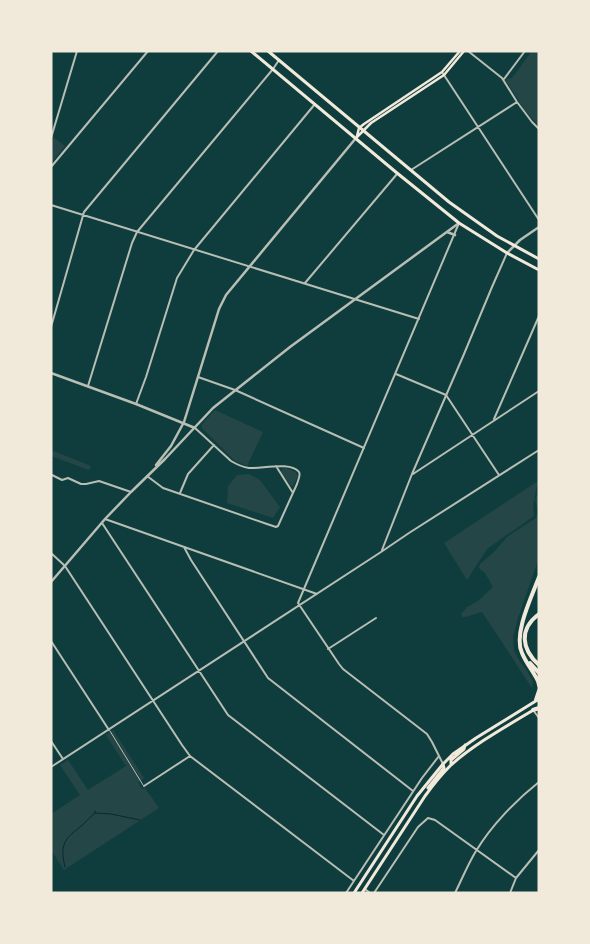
<svg xmlns="http://www.w3.org/2000/svg" width="590" height="944" viewBox="0 0 590 944" font-family="'Noto Serif',serif">
<style>
.green{fill:#244646}
.lines{fill:none;stroke-linecap:round;stroke-linejoin:round}
.stream{stroke:#0a2a2b;stroke-width:1}
.pedestrian{stroke:#b8beb3;stroke-width:1}
.minor{stroke:#b8beb3;stroke-width:2}
.tertiary{stroke:#b8beb3;stroke-width:2.5}
.secondary{stroke:#f1e9da;stroke-width:2.5}
.primary{stroke:#f1e9da;stroke-width:3}
.motorway{stroke:#f1e9da;stroke-width:4}
</style>
<rect width="100%" height="100%" fill="#0f3d3e"/>
<path class="green" d="M532 51H539V126L526 112 506 81V79L512 78Z
M53 137 65 146 51 163V144Z
M215 410 263 432 247 466 235 461 202 428V424Z
M51 450 91 466 89 470 51 456Z
M284 468C289 469 295 470 298 476L293 486H291L281 472 282 469Z
M249 474 260 480 280 507 273 518 227 503 228 486 237 475Z
M538 481 533 505 534 516 487 549 467 580 444 543Z
M539 493V558L518 618 513 637 514 650 520 662 527 671 533 682 532 688 482 612C475 613 467 618 462 617L461 614 467 607 478 601 493 587 485 573 480 569 479 567 480 564 494 552 507 537 536 518 538 512 535 499Z
M113 730 144 778 138 782 142 789 145 788 159 808 64 870 51 850V814L80 795 60 765 68 760 88 790 126 766 106 735Z"/>
<g class="lines">
<path class="stream" d="M95 813 111 814 140 820
M65 867C60 846 63 840 80 827 85 823 89 818 95 813V811"/>
<path class="pedestrian" d="M110 731 143 785"/>
<path class="minor" d="M468 51 502 78 517 102 532 122 539 129
M442 72 539 220
M504 79 525 51
M51 138 77 51
M51 167 148 51
M411 170 517 102
M51 205 419 319
M305 283 397 174
M51 327 84 212 218 51
M396 374 446 395 499 475
M198 377 235 390 364 448
M88 386 132 243 137 232 273 69 279 60
M136 404 146 377 177 278 194 250 315 104
M494 419 539 316
M276 466 293 493
M413 474 539 391
M52 475 62 480 68 478 81 484H86L99 481 131 492
M147 476 163 488 267 524 276 527 278 526 297 484C298 480 301 475 299 472 291 461 261 469 249 468 242 467 236 464 231 461L195 428
M180 493 188 474 214 445
M105 519 317 594
M102 523 228 715 384 835
M184 547 191 560 268 678 413 791
M382 550 412 474 464 354 492 287 507 253
M51 553 65 566 182 745 190 756 354 881
M51 641 109 730
M328 649 376 618
M533 710 539 718
M51 741 63 759
M443 764 432 742 427 734 343 669 339 664 298 603 459 223
M51 767 381 552 409 533 539 450
M144 786 190 756
M365 889 370 893
M346 893 422 778 439 756
M374 893 418 827 428 818 435 820 516 878
M455 893C462 879 468 864 476 851 491 826 516 800 539 782
M510 893 516 878 539 850"/>
<path class="tertiary" d="M447 232 455 235
M507 253 520 240 539 227
M51 373 136 404 195 428
M156 465 171 446 184 422 219 309 226 295 356 138
M51 582 105 519 131 492 165 459 213 408 290 347 459 223"/>
<path class="secondary" d="M357 136 359 128 364 124 442 72 460 51
M356 138 371 123 444 75 464 51"/>
<path class="primary" d="M251 51 397 173 459 223 507 253 539 270
M268 51 449 202 497 236 539 259
M451 764V760L464 749 465 745
M428 788 444 768 443 764
M354 893 417 796 443 764 453 754 476 738 539 699
M362 893 425 796C433 785 441 775 450 766 474 744 507 726 535 709"/>
<path class="motorway" d="M539 577C532 596 513 634 522 653 526 663 533 671 538 681L539 685
M539 614C519 629 521 649 539 665
M530 663 539 673
M536 700 539 691
M533 710 539 708"/>
</g>
<rect width="590" height="944" fill="none" stroke="#f1e9da" stroke-width="105"/>
</svg>
